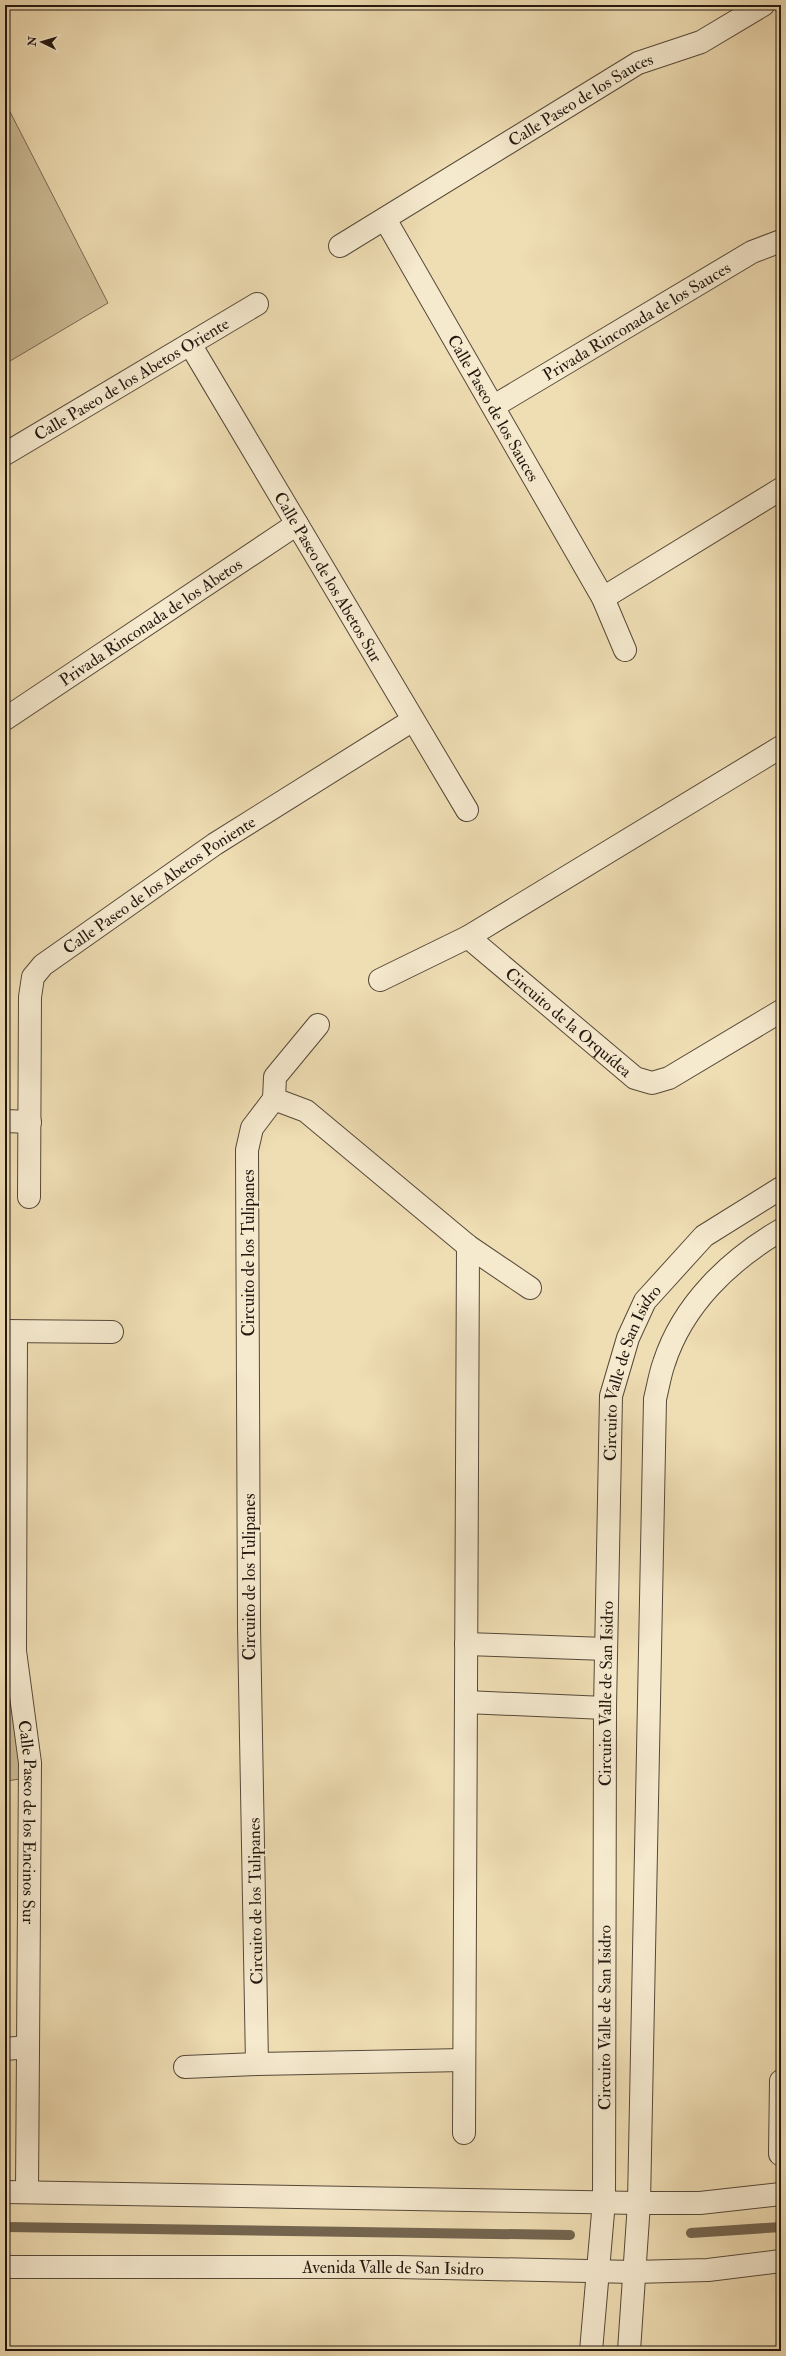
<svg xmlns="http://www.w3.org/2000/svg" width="786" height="2356" viewBox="0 0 786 2356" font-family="'IM FELL Double Pica',serif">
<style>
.green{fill:#ccbc97;stroke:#786a54}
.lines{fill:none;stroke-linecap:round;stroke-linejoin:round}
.stream{stroke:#746651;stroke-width:10}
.minor-casing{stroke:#564939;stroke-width:24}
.minor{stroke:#f5e9ce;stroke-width:22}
.labels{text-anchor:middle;stroke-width:3;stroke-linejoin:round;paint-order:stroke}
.street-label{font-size:17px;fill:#231810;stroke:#f5e9ce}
</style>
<rect width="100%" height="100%" fill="#efddb3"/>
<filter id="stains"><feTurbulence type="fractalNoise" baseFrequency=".005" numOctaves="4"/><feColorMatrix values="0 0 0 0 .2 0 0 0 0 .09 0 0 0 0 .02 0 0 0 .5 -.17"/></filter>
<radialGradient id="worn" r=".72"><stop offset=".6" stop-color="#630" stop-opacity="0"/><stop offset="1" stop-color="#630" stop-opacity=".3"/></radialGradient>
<path class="green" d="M5 102 108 303 5 364Z
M5 1658 32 1777 7 1781H5Z"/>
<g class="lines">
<path class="stream" d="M5 2227 570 2235
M691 2233 781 2227"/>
<g class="minor-casing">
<g id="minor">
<path id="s1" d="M385 219 603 598 625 650"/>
<path id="s2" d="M340 246 638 63 701 42 763 5"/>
<path id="s3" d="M190 344 467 810"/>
<path id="s4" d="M494 406 752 252 781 241"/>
<path id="s5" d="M5 454 257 304"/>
<path d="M603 598 781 489"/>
<path id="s6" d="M5 719 297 524"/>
<path id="s7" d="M781 747 468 937 635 1078 652 1083 669 1078 781 1011"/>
<path d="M380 980 468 937"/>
<path d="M274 1099 275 1077 318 1025"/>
<path d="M5 1121 30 1122"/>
<path id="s8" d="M29 1197 30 997 33 977 43 965 215 844 413 720"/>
<path d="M5 1331 112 1332"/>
<path id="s9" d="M16 1332 15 1651 30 1763 27 2192"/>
<path d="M466 1644 606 1649"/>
<path d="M466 1702 605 1708"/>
<path d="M5 2049 28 2047"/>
<path d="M257 2064 249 1626 247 1150 252 1128 274 1099 306 1111 468 1246 530 1288"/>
<path d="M185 2067 257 2064 464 2060"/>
<path d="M464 2133 468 1246"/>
<path d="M780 2154 781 2081"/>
<path d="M5 2192 639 2203H700L781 2194"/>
<path id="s10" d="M5 2267H397L634 2272 708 2270 781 2261"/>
<path id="s11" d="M591 2351 604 2201 605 1708 611 1396 628 1338 645 1301 704 1236 781 1188"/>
<path d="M629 2351 639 2203 655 1399C658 1387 660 1374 664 1363 683 1304 730 1260 781 1230"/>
</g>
</g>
<use href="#minor" class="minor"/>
</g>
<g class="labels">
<g class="street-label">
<text dy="6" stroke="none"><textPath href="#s2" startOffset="282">Calle Paseo de los Sauces</textPath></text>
<text dy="6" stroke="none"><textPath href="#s4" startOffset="166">Privada Rinconada de los Sauces</textPath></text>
<text dy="6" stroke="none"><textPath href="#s5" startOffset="147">Calle Paseo de los Abetos Oriente</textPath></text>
<text dy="6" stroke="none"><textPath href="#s1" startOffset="218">Calle Paseo de los Sauces</textPath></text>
<text dy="6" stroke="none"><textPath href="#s3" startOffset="271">Calle Paseo de los Abetos Sur</textPath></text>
<text dy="6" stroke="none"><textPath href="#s6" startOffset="175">Privada Rinconada de los Abetos</textPath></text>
<text dy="6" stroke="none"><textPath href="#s8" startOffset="377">Calle Paseo de los Abetos Poniente</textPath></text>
<text dy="6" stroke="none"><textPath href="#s7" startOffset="498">Circuito de la Orquídea</textPath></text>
<text transform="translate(248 1253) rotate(-90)" y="6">Circuito de los Tulipanes</text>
<text dy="6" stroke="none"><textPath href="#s11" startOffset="983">Circuito Valle de San Isidro</textPath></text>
<text transform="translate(249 1577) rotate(-90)" y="6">Circuito de los Tulipanes</text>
<text dy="6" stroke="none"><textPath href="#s11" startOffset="658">Circuito Valle de San Isidro</textPath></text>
<text dy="6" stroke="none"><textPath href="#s9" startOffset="491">Calle Paseo de los Encinos Sur</textPath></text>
<text transform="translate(255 1901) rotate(-91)" y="6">Circuito de los Tulipanes</text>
<text dy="6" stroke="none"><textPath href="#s11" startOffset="334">Circuito Valle de San Isidro</textPath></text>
<text dy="6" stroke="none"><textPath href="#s10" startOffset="388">Avenida Valle de San Isidro</textPath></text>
</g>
</g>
<rect width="786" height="2356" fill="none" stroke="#efddb3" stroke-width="20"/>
<rect x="6" y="6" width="774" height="2344" fill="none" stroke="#231810" stroke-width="2"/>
<rect x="10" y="10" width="766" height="2336" fill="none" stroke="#231810"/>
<g transform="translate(42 42) rotate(275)" stroke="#f5e9ce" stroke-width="3" paint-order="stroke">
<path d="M0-3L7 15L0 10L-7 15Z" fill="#231810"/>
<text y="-6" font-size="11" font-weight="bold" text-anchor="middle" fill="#231810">N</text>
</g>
<rect width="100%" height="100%" filter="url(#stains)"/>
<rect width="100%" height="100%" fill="url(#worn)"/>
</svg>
